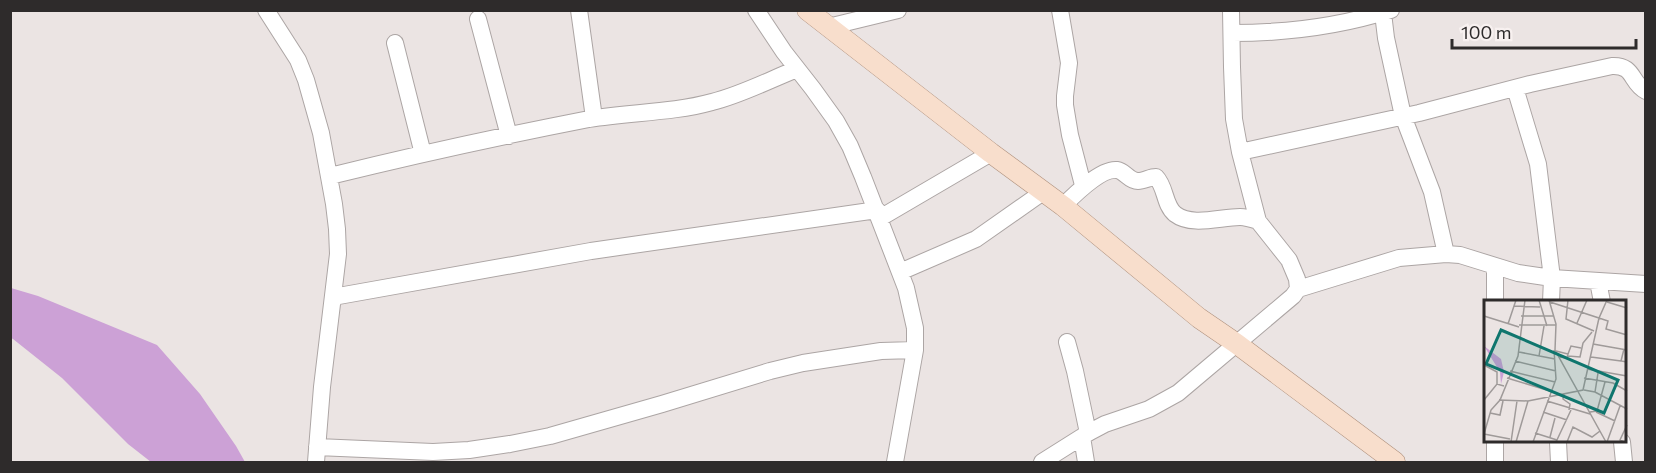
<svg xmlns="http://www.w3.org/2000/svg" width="1656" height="473" viewBox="0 0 1656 473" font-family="Commissioner,sans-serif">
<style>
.water{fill:#cca1d6}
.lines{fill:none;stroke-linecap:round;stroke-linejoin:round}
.minor-casing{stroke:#aca5a4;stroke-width:18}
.major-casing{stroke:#af917e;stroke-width:21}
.minor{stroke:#fff;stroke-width:16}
.major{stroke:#f8decc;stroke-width:20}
.inset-road{fill:none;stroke:#9f9a99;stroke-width:1.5}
.view{fill:#0f766e;fill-opacity:0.15;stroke:#0f766e;stroke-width:3}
.inset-edge{fill:none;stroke:#2e2b2b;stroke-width:3}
</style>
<rect width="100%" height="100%" fill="#ebe4e3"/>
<path class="water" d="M11 288 38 296 157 345 200 394 236 446 245 462H151L128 444 62 378 13 339 11 338Z"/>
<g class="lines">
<g class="minor-casing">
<path id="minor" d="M266 10 298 60 306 80 321 133 334 204 337 229 338 254 322 387 316 462
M579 10 594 118
M756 10 784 52 813 89 836 121 850 146 863 177 906 288 915 328V350L895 462
M1060 10 1069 63 1065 96V105L1070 135 1083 185
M1383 13 1386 38 1403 116 1432 192 1446 254
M478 19 509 136
M828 27 898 10
M1232 33C1284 33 1341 26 1391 10
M395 43 423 154
M1515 88 1538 164 1552 278 1551 302
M1240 152 1419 113 1530 84 1612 66C1635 65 1630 83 1646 91
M330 176C415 155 502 136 589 119 630 112 672 113 712 102 741 95 769 80 797 69
M1063 206C1073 196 1101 168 1117 170 1125 171 1129 181 1138 181 1144 181 1150 177 1156 177 1166 187 1164 205 1175 214 1192 227 1220 217 1240 217 1246 217 1252 219 1258 221
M880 218 991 153
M1495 267V302
M900 272 976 239 1043 192
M1598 281 1602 302
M1298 289 1399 258 1446 254 1460 255 1518 273 1552 278 1646 284
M333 297 591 251 877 210
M1067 342 1075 371 1088 433
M1082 437 1086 462
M1495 442V462
M1558 442 1559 462
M1622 442 1624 462
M317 447 433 452 469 450 510 444 550 436 662 404 770 371 803 363 881 351 915 350
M1042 462 1088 433 1105 424 1149 409 1178 393 1293 296 1298 289 1297 279 1289 260 1258 221 1240 152 1234 119 1232 67 1231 10"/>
</g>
<g class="major-casing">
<path id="major" d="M807 10 991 153 1063 206 1199 318 1237 344 1395 462"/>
</g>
<use href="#minor" class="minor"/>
<use href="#major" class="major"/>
</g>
<g transform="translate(1484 300)">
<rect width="142" height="142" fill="#ebe4e3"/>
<path d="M0 46 17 59 20 72 17 84 16 72Z" fill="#cca1d6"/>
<path class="inset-road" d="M55 0 63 26M65 0 72 24 71 50 122 142M84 0 82 19 110 31M66 2 115 18 123 0M123 2 143 8M30 6 56 7M0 16 35 27M37 16H69M93 23 103 0M24 24 32 0M35 25H72M109 44 143 50M140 49 137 61 143 62M72 51 84 54 83 58 75 57M35 52 71 59M84 54 87 46 97 48M55 56 60 26M84 56 96 57 99 43 108 32M107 57 137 61M31 61 72 71M0 65 13 72V84M103 69 143 76M26 71 71 82M23 78 66 91M100 78 129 83 143 91M100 90 111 92 143 109M111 92 114 73M80 94 79 99 86 104 85 110M0 100 13 84 20 86M15 100 44 101 99 90 115 18 124 21 122 29 143 35M63 101 106 114M59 112 83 120M106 112 113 111 121 82M112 112 131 121M6 113 16 115 19 101M51 133 73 140M0 134 7 110 16 100 34 56 41 0M0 134 26 139M66 137 71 118M27 142 33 101M32 142 44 101M49 142 72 79 70 50M72 142 87 110M83 142 89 127 108 137 116 131M123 142 136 106M140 142 136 140 143 125"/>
<path class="view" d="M17 30 134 80 120 113 2 64Z"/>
<rect width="142" height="142" class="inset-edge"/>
</g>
<rect width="1656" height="473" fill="none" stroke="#2e2b2b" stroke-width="24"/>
<path d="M1452 39v9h184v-9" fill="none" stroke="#2e2b2b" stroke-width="3"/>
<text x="1461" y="39" font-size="18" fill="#2e2b2b" stroke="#f8f1f0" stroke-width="4.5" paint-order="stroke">100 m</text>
</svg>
